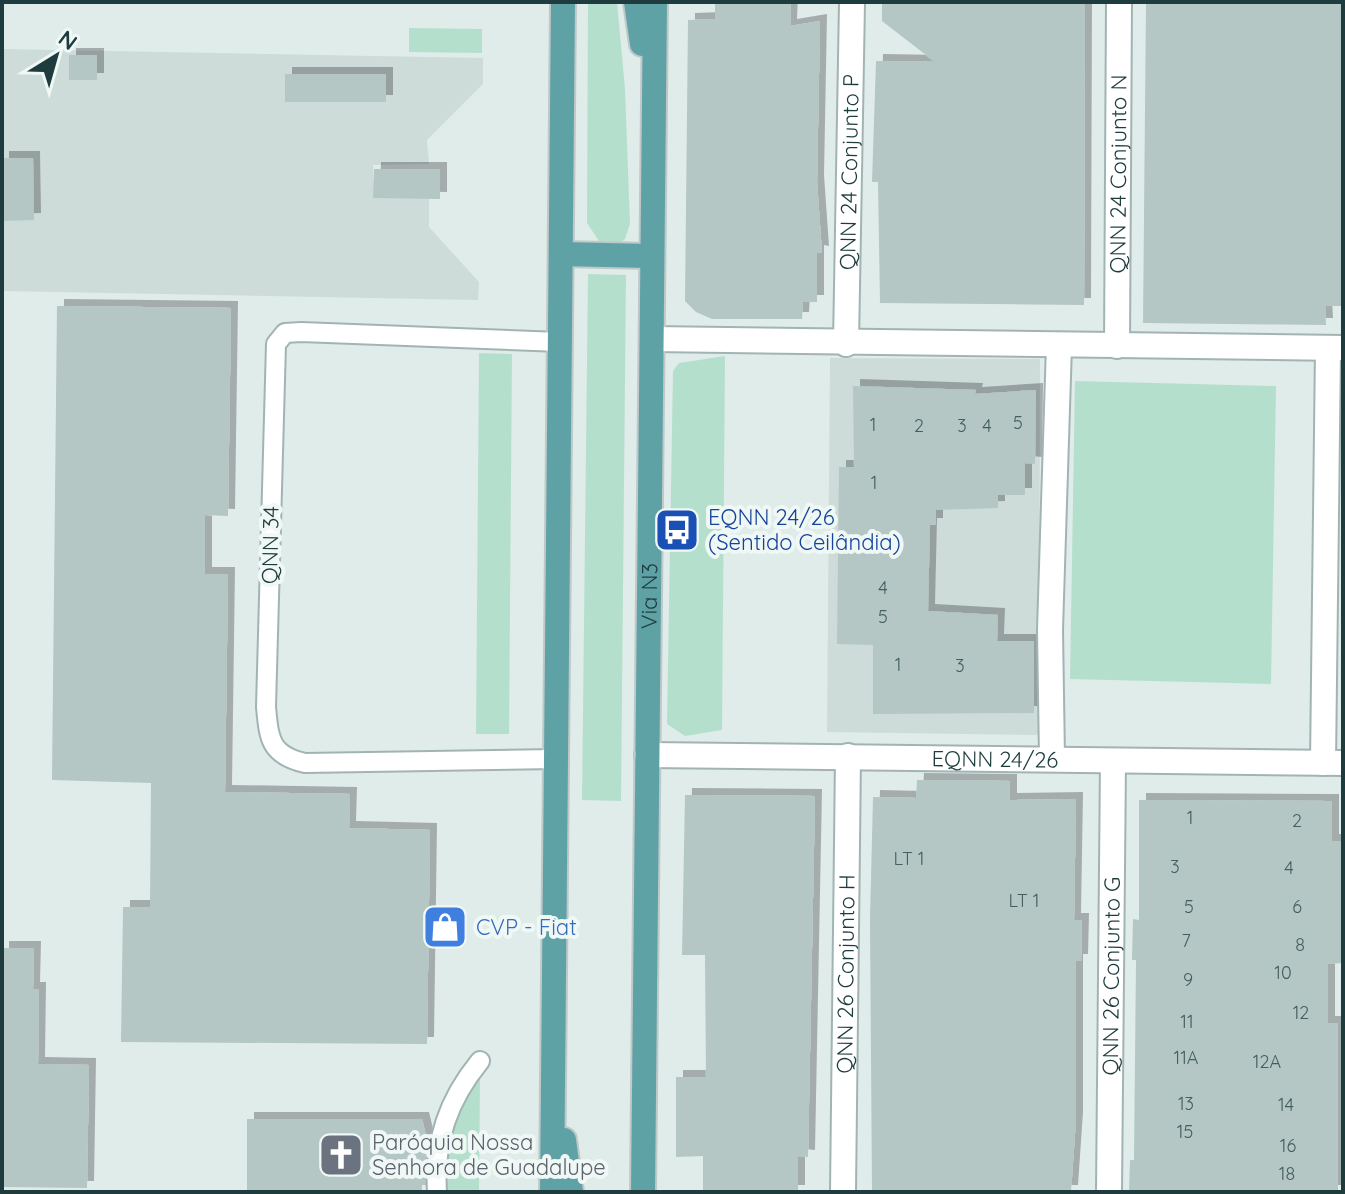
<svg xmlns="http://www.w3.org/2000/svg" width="1345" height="1194" viewBox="0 0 1345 1194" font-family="Quicksand,sans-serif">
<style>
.built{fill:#cddcd9}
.green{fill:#b5dfcd}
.building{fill:#b4c7c4;filter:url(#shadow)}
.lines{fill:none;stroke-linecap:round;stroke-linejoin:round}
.service-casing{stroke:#a1b4b3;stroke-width:22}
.minor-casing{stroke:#a1b4b3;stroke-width:28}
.primary-casing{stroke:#c0c8c9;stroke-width:28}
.service{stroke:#fff;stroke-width:18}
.minor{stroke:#fff;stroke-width:24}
.primary{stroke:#5fa2a6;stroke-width:24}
.labels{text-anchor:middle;stroke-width:8;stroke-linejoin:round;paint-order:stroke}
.number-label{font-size:18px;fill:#445f5f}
.street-label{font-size:22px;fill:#1e3c3d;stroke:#f0f8f6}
.transit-label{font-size:22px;fill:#164399;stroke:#f0f8f6;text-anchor:start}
.shop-label{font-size:22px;fill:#366cbe;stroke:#f0f8f6;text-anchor:start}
.worship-label{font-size:22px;fill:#5b616d;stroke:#f0f8f6;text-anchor:start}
</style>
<defs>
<filter id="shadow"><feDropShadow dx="7" dy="-7" stdDeviation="0" flood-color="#0004"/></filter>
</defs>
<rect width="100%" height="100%" fill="#dfecea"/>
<path class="built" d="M2 49 483 58V84L427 140 429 164 373 165 374 198H429V227L479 282 478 300 2 291Z
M830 358 1040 359 1039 735 827 732Z"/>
<path class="green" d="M588 2H617L625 89 630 224 625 239 618 244 599 241 587 223Z
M409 28 482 29V53L409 52Z
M588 274 626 275 621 801 582 800Z
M479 353 512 354 509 734H476Z
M725 356 722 730 685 736 667 724 673 371 679 363Z
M1075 381 1276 386 1271 684 1070 679Z
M480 1077 479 1192H443C445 1146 448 1112 480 1077Z"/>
<path class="building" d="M715 2H791L790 26 820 21 817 182 822 253 817 252V302H803L802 319H712L696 312 685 301 688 20 715 19Z
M882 2H1085L1084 305 880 303 878 182H872L876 61 935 62 882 21Z
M1146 2H1343V306H1325L1326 325 1143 323Z
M69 55H97V80H69Z
M285 74H386V102H285Z
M2 158H33L34 220 2 221Z
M374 169H440V199L373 198Z
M57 306 231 308 228 516 205 515V574H228L225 792 350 794 349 828 430 830 427 1044 121 1042 123 907H150L151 783 52 780Z
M853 386 976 390 975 394 1036 390 1035 464 1025 463V495H998V508L936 510V525H930L928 611 998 615 997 641H1034V713L873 714V645L837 644 839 467H854Z
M917 780 1010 781V800L1076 799 1074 920H1082L1081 961H1076V1119L1071 1192H872L870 919 873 797 916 798Z
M685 795 815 796 808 1157 798 1156V1192H703V1156L676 1157V1077H706L705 955H682Z
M1139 800 1332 801V841H1342V963L1328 964V1023H1338V1192H1129L1130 1160H1134L1136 960H1132L1133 919 1139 920Z
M2 948H34L33 989H39L38 1064 89 1065 87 1188 3 1187Z
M247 1119H422L428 1144 425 1185H422V1192H247Z"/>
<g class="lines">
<g class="service-casing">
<path id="service" d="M555 759 305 763C270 755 269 739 266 707L276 344 285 333 301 332 560 342
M437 1192C434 1141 448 1100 480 1061"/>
</g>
<g class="minor-casing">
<g id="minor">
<path d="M652 339 1343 348"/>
<path id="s1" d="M846 344 852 2"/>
<path id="s2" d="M1117 346 1119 2"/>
<path id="s3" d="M647 755 1343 763"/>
<path d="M1052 759 1050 630 1059 345"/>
<path d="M1323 763 1328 348"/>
<path id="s4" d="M843 1192 848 756"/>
<path id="s5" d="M1109 1192 1113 761"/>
</g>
</g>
<g class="primary-casing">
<g id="primary">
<path d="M636 2 642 44"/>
<path d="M561 254 651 256"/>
<path d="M564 1140 571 1192"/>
<path d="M552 1192 563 2"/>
<path id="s6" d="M643 1192 655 2"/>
</g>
</g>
<use href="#service" class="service"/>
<use href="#minor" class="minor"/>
<use href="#primary" class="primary"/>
</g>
<defs>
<g id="bus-square" transform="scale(2.3)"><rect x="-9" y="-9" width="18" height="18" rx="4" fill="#1a4fb4" stroke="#f0f8f6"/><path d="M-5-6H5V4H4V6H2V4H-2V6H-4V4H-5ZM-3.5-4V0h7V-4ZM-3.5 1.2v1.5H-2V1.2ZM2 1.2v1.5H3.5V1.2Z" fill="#fff"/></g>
<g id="shop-square" transform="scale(2.3)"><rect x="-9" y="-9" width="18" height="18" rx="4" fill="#3f7fe0" stroke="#f0f8f6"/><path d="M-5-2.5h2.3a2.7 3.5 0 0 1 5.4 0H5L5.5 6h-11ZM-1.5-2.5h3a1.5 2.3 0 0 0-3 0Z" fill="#fff"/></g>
<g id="church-square" transform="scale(2.3)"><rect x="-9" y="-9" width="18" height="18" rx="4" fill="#6b7280" stroke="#f0f8f6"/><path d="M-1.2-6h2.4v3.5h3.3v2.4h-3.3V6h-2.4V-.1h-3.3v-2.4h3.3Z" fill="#fff"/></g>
</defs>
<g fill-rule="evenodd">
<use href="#bus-square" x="677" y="530"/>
<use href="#shop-square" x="445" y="927"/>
<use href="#church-square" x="341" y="1155"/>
</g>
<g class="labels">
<g class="number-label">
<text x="1018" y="429">5</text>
<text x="873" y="431">1</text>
<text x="919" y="432">2</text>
<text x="962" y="432">3</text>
<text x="987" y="432">4</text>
<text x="874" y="489">1</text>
<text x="883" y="594">4</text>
<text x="883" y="623">5</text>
<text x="898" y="671">1</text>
<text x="960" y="672">3</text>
<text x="1190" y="824">1</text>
<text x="1297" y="827">2</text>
<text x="909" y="865">LT 1</text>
<text x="1175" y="873">3</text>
<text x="1289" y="874">4</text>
<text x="1024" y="907">LT 1</text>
<text x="1189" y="913">5</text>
<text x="1297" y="913">6</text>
<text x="1186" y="947">7</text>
<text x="1300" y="951">8</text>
<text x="1283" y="979">10</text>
<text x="1188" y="986">9</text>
<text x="1301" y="1019">12</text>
<text x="1187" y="1028">11</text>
<text x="1186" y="1064">11A</text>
<text x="1267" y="1068">12A</text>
<text x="1186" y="1110">13</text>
<text x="1286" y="1111">14</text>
<text x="1185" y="1138">15</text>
<text x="1288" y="1152">16</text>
<text x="1287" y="1180">18</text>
</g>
<g class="street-label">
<text dy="8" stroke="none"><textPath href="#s1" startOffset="172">QNN 24 Conjunto P</textPath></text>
<text dy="8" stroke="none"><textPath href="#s2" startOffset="172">QNN 24 Conjunto N</textPath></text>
<text transform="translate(270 545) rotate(-89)" y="8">QNN 34</text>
<text dy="8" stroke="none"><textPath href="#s6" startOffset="596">Via N3</textPath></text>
<text dy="8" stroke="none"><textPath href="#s3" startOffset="348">EQNN 24/26</textPath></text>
<text dy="8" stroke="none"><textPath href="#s4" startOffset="218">QNN 26 Conjunto H</textPath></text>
<text dy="8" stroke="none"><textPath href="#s5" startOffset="216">QNN 26 Conjunto G</textPath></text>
</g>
<g class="transit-label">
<text x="708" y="525">EQNN 24/26<tspan x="708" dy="25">(Sentido Ceilândia)</tspan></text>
</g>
<g class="shop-label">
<text x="476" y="935">CVP - Fiat</text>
</g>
<g class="worship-label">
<text x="372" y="1150">Paróquia Nossa<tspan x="372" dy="25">Senhora de Guadalupe</tspan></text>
</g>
</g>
<rect width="1345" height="1194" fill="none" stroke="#1e3c3d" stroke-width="8"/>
<g transform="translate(56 56) rotate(37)" stroke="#f0f8f6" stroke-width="6" paint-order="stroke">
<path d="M0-6L14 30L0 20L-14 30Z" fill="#1e3c3d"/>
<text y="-12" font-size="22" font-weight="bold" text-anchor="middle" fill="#1e3c3d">N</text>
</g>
</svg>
